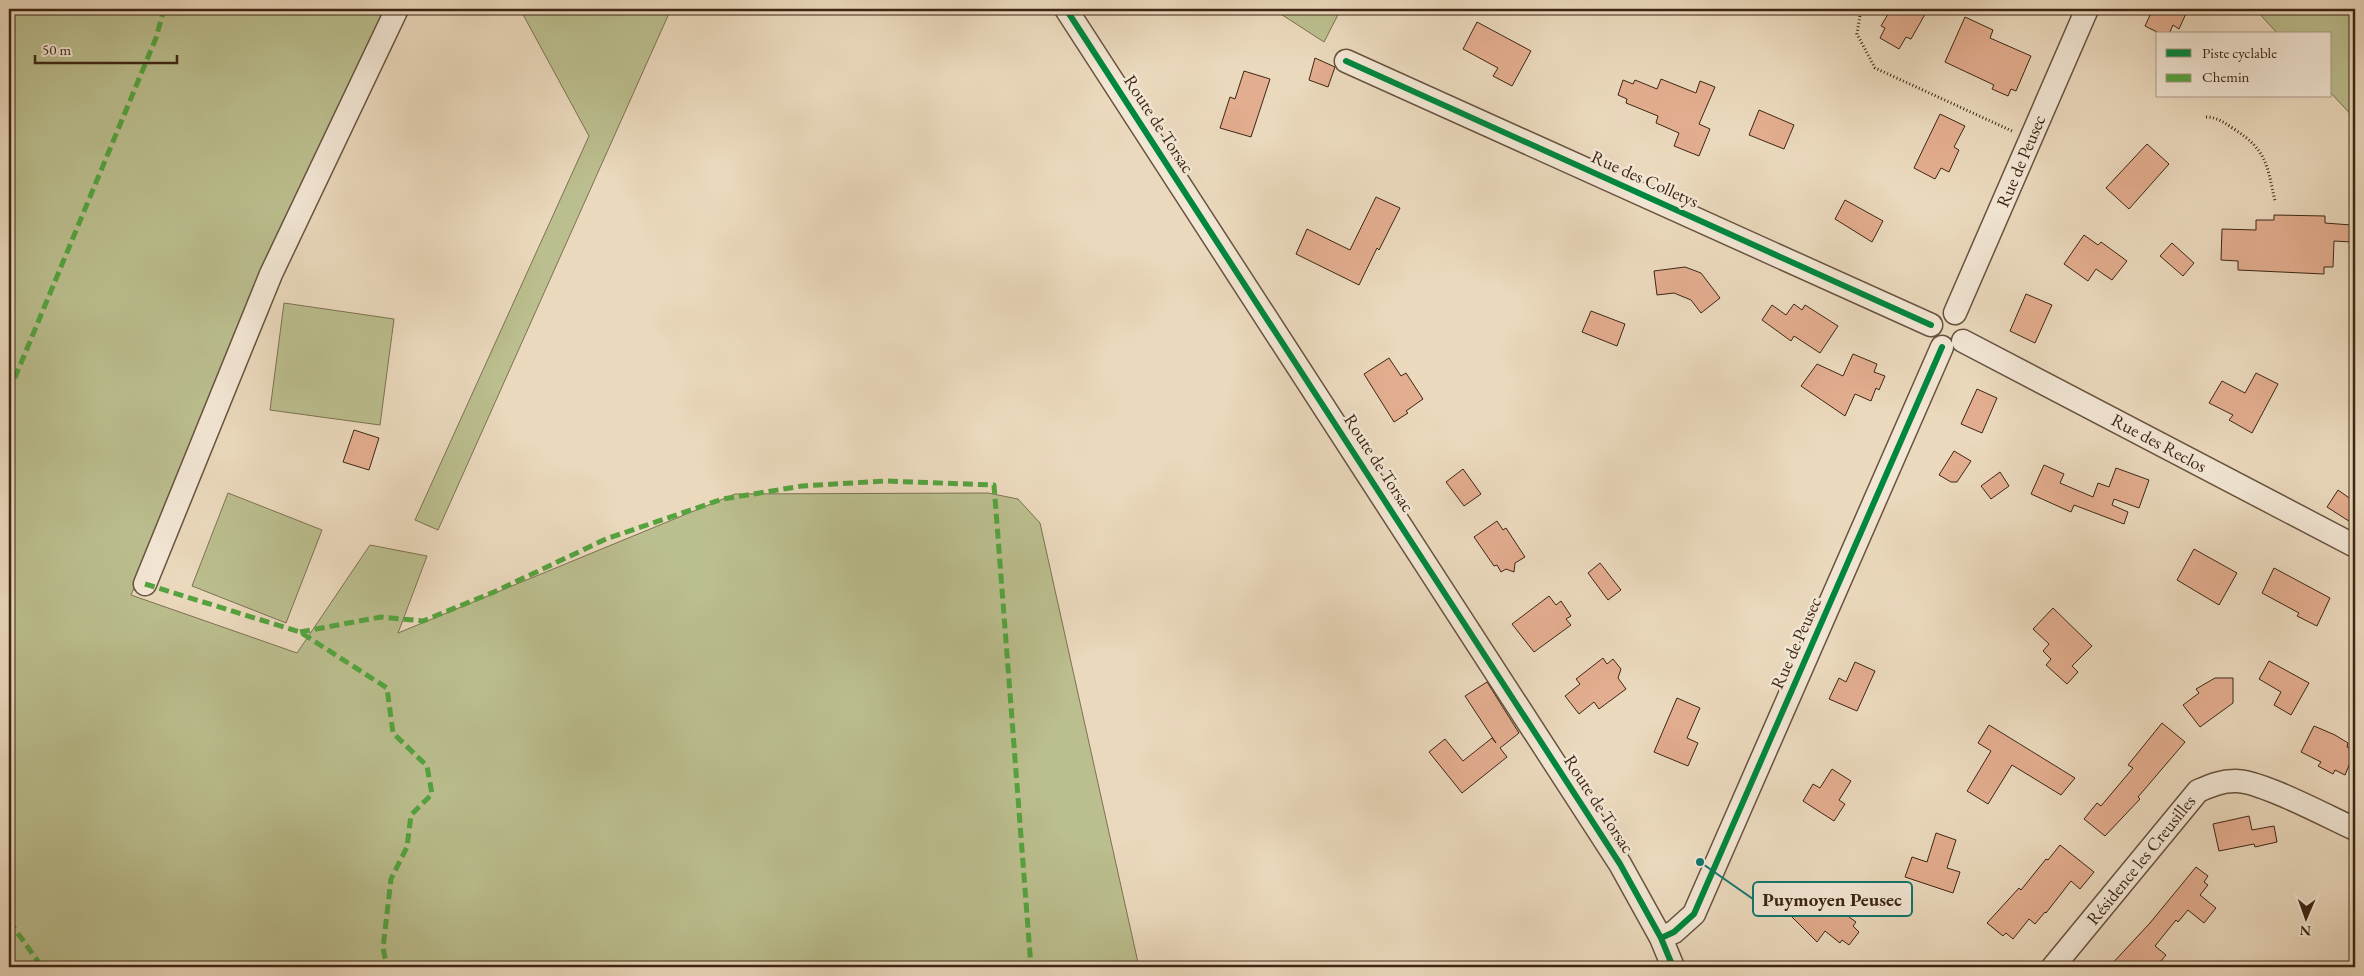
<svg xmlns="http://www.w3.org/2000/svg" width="2364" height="976" viewBox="0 0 2364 976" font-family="'EB Garamond',serif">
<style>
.green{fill:#bbbe8e;stroke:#7c7251}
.building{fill:#e3ad8f;stroke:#3d2614}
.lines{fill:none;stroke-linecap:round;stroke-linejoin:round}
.minor-casing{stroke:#68533e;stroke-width:25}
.path{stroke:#3d2614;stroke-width:3;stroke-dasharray:1 2.5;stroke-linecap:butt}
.minor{stroke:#f2e6d4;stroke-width:22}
.quiet{stroke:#54a33f;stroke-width:5;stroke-dasharray:10 5;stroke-linecap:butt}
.cycleway-casing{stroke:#f2e6d4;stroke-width:9}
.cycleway{stroke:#00873e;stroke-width:6}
.labels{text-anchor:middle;stroke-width:5;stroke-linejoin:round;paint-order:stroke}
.street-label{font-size:18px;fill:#3d2614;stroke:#f2e6d4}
.leader{fill:none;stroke:#0f766e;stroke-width:2}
.callout-dot{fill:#0f766e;stroke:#f2e6d4;stroke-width:2}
.callout{fill:#f2e6d4;stroke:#0f766e;stroke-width:2}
.callout-label{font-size:19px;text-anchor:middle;font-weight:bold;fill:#3d2614}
</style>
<rect width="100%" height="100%" fill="#ebd9bd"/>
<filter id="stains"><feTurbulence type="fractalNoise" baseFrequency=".004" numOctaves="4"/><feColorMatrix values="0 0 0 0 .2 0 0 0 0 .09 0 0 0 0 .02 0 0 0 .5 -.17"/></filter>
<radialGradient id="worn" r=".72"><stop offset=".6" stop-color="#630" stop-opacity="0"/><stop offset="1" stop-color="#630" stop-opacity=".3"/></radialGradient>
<path class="green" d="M9 9H384L131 595 297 653 370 545 427 556 398 633 735 494 988 493 1018 499 1040 523 1139 967H9Z
M520 9H671L438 530 415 520 589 136Z
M1273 9H1341L1324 42Z
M2255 9H2355V119L2330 92V34H2278Z
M284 303 394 319 380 425 270 410Z
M228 493 322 530 286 623 192 586Z"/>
<path class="building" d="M1891 9H1928L1911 39 1906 37 1899 49 1880 38 1885 28 1881 26Z
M2143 9H2188L2179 29 2173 25 2169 34H2161L2145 26 2151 13Z
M1965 17 1993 30 1990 38 2031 56 2016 91 2011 89 2008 96 1992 89 1994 85 1945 62Z
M1477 22 1531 51 1512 86 1493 76 1498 68 1463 49Z
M1315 58 1335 67 1328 87 1309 80Z
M1244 71 1270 79 1251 137 1220 128 1230 97 1235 99Z
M1661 79 1696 93 1700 81 1715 87 1699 124 1710 129 1699 156 1674 146 1679 133 1656 123 1658 116 1626 103 1627 99 1618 95 1623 80 1633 84 1635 80 1657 89Z
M1759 110 1794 125 1784 149 1749 135Z
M1940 114 1965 126 1954 147 1959 150 1949 172 1941 168 1935 179 1914 168Z
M2147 144 2169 164 2129 209 2106 188Z
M1376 197 1400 208 1379 250 1377 248 1359 285 1296 254 1307 229 1350 250Z
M1845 200 1883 221 1872 242 1835 219Z
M2274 215 2325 216V223L2351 225V242L2334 241 2333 267H2324V274L2238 270V261L2221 260 2222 229 2256 230V220H2274Z
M2084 235 2098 245 2101 242 2127 261 2112 280 2096 269 2088 281 2064 264Z
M2172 243 2194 263 2183 276 2160 256Z
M1685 267 1701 273 1720 298 1701 313 1691 300 1674 293 1657 295 1654 271Z
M2026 294 2052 305 2035 343 2010 331Z
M1794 304 1802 310 1805 305 1838 326 1820 353 1794 336 1791 341 1762 320 1772 305 1786 315Z
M1591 311 1625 324 1617 346 1582 332Z
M1853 354 1877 364 1874 372 1885 376 1879 390 1876 388 1871 401 1855 394 1845 416 1801 386 1817 364 1843 376Z
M1389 358 1401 376 1406 373 1423 399 1406 411 1408 413 1394 422 1364 374Z
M2256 373 2278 384 2252 433 2229 420 2233 415 2209 403 2222 381 2245 393Z
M1977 389 1997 398 1982 433 1961 424Z
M354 430 379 438 369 470 343 462Z
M1954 451 1971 461 1957 482H1951L1939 475Z
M2044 465 2064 474 2060 483 2093 497 2098 483 2109 487 2116 468 2149 480 2139 508 2114 499 2112 505 2128 512 2124 524 2074 505 2071 512 2031 494Z
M1463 469 1481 494 1464 506 1446 482Z
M2000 472 2009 486 1991 499 1981 486Z
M2338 490 2355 502V525L2327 507Z
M1497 521 1503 530 1506 528 1525 557 1515 563 1514 572 1506 569 1501 572 1497 565 1494 566 1474 537Z
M2194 549 2237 573 2219 605 2177 580Z
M1600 563 1621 590 1608 600 1588 573Z
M2274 568 2330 598 2317 626 2297 616 2299 613 2262 593Z
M1549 596 1556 605 1561 601 1571 616 1566 619 1571 625 1534 652 1512 624Z
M2053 608 2092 646 2072 666 2078 672 2067 684 2046 665 2051 659 2043 651 2049 644 2033 629Z
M1603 658 1607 664 1613 659 1621 669 1618 678 1626 689 1599 709 1594 702 1579 714 1565 696 1580 684 1576 679Z
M2269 661 2309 683 2291 715 2274 705 2281 692 2259 679Z
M1855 662 1875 671 1857 711 1829 699 1839 678 1846 682Z
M2215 678H2233V703L2200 727 2183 705 2199 693 2196 689Z
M1487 682 1519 733 1500 748 1507 757 1462 793 1429 752 1445 739 1463 761 1492 738 1496 743 1465 696Z
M1677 698 1700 708 1687 738 1698 743 1688 766 1654 752Z
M2162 723 2185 742 2138 797 2140 799 2105 836 2084 819 2097 803 2101 806 2133 768 2128 765Z
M1989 725 2075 778 2061 795 2012 765 1988 804 1967 791 1991 751 1978 743Z
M2314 726 2335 735 2348 743 2347 747 2355 751 2345 775 2335 770 2333 774 2318 766 2321 762 2301 752Z
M1832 769 1851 781 1839 800 1845 804 1834 821 1803 801 1813 784 1820 788Z
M2249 816 2252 830 2274 826 2277 842 2255 847 2254 844 2219 851 2213 824Z
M1936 833 1956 840 1947 868 1960 872 1953 893 1905 877 1912 857 1927 862Z
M2060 845 2094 872 2080 889 2071 881 2046 913 2045 912 2035 924 2029 919 2013 939 2006 933 2003 936 1987 923 2019 888 2021 890 2046 859 2048 860Z
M2196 867 2208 876 2204 882 2208 885 2200 895 2216 908 2204 923 2188 910 2178 922 2176 920 2155 946 2166 955 2156 967H2109L2150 923Z
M1787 884 1799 896 1803 892 1818 907 1821 904 1836 916 1841 911 1856 922 1853 926 1859 932 1849 945 1842 940 1840 943 1825 931 1817 942 1773 898Z"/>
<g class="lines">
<g class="minor-casing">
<path id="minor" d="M1066 9 1620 864 1661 938 1673 967
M1346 61 1931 325
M1955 313 2087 9
M1963 341 2355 546
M145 584 271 274 397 9
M1661 938 1674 932 1694 914 1942 347
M2053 967 2198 791C2210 786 2221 781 2234 781 2258 779 2330 818 2355 829"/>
</g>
<path class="path" d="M1861 9 1857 34 1875 68 2012 131
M2206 117C2217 117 2225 123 2234 129 2267 150 2267 165 2275 201"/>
<use href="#minor" class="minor"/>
<path class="quiet" d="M9 392 156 38 164 9
M9 471 11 475 9 482
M145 584 300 632 387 688 393 733 427 766 432 794 411 815 407 847 391 879 383 948 387 967
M300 632 381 617 423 621 494 592 606 539 723 499 802 486 885 481 994 485 1031 967
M9 921 42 967"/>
<g class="cycleway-casing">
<path id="cycleway" d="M1066 9 1620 864 1661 938 1673 967
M1346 61 1931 325
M1661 938 1674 932 1694 914 1942 347"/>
</g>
<use href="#cycleway" class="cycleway"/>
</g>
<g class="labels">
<g class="street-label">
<text transform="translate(1159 124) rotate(57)" y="6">Route de Torsac</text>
<text transform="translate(2021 161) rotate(-67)" y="6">Rue de Peusec</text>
<text transform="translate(1645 179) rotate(24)" y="6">Rue des Colletys</text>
<text transform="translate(2159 443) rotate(28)" y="6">Rue des Reclos</text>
<text transform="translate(1379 463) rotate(57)" y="6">Route de Torsac</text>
<text transform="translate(1796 643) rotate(-66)" y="6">Rue de Peusec</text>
<text transform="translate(1599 804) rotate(57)" y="6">Route de Torsac</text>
<text transform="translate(2141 860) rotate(-51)" y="6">Résidence les Creusilles</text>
</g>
</g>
<path class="leader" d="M1700 862L1753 899"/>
<circle class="callout-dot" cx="1700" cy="862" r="5"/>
<rect class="callout" x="1753" y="882" width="159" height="34" rx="5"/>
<g class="callout-label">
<text x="1832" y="906">Puymoyen Peusec</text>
</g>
<rect width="2364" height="976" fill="none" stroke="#ebd9bd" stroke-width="30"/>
<rect x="10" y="10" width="2344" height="956" fill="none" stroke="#3d2614" stroke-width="2.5"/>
<rect x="15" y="15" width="2334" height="946" fill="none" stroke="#3d2614"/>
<rect x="2156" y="32" width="175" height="65" fill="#f2e6d4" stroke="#aa9987"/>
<rect x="2166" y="49" width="25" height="8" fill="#00873e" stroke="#aa9987"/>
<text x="2202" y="58" font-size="15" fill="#3d2614">Piste cyclable</text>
<rect x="2166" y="74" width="25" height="8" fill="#54a33f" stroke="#aa9987"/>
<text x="2202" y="82" font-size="15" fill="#3d2614">Chemin</text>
<g transform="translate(2306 918) rotate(182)" stroke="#f2e6d4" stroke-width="4" paint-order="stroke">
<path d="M0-4L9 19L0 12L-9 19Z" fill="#3d2614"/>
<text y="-8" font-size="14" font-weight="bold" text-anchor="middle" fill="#3d2614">N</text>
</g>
<path d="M35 55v8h142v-8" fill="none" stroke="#3d2614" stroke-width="2.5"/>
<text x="42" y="55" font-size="15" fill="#3d2614" stroke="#f2e6d4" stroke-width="4" paint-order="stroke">50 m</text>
<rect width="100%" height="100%" filter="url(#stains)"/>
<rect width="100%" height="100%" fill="url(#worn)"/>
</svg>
